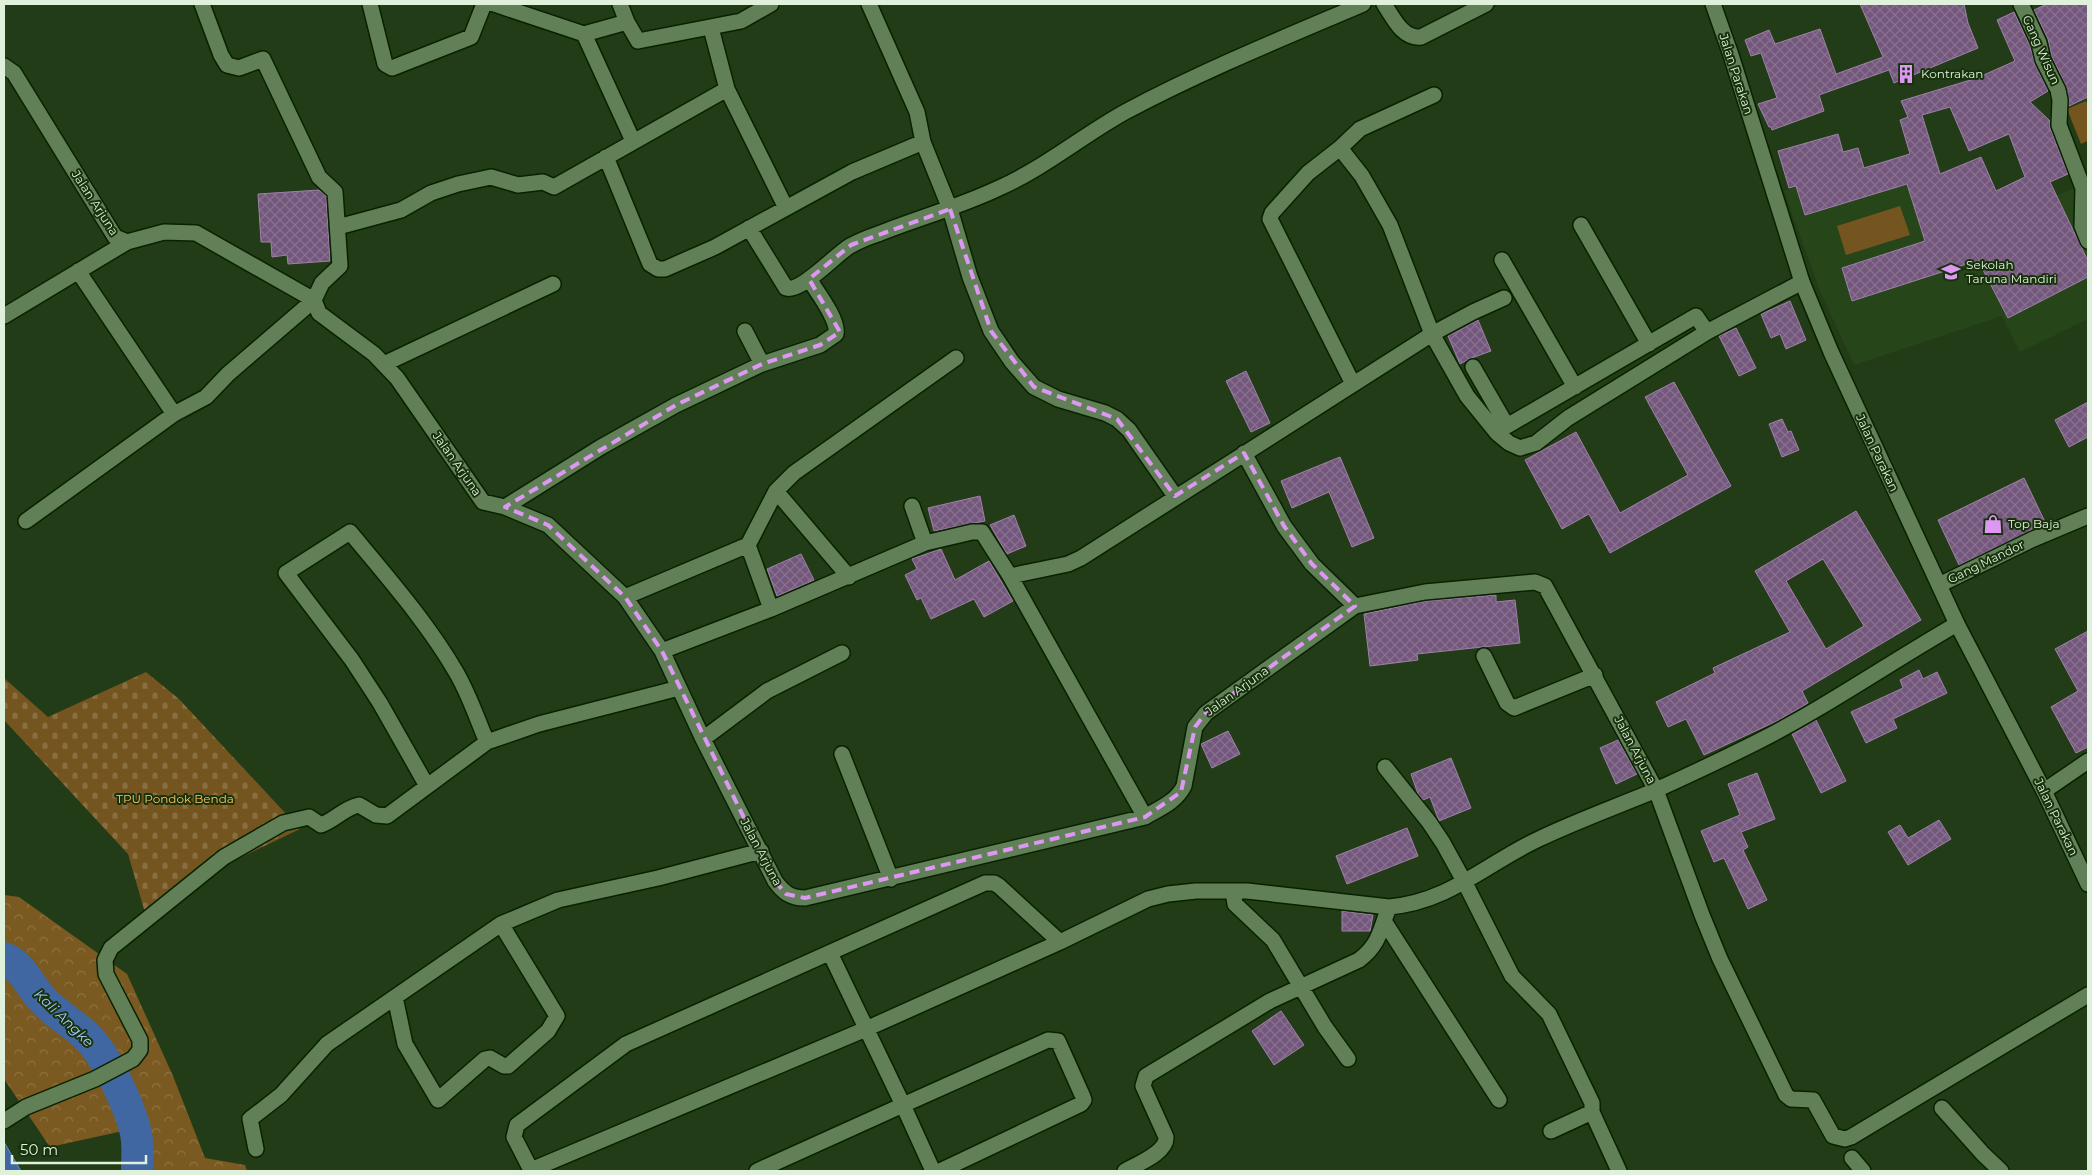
<svg xmlns="http://www.w3.org/2000/svg" width="2092" height="1175" viewBox="0 0 2092 1175" font-family="Montserrat,sans-serif">
<style>
.built{fill:#26461a}
.forest{fill:url(#forest-crowns)}
.cemetery{fill:url(#cemetery-stones)}
.park{fill:#745520}
.water{fill:#4067a2;stroke:#7090b3}
.lines{fill:none;stroke-linecap:round;stroke-linejoin:round}
.river{stroke:#4067a2;stroke-width:32}
.building{fill:url(#building-cross-hatch);stroke:#9f80a9;fill-rule:evenodd}
.minor-casing{stroke:#082200;stroke-width:18}
.tertiary-casing{stroke:#082200;stroke-width:18}
.minor{stroke:#628058;stroke-width:15}
.tertiary{stroke:#628058;stroke-width:15}
.marked{fill:none;stroke:#de98f3;stroke-width:4;stroke-dasharray:10 6;stroke-linejoin:round}
.labels{text-anchor:middle;stroke-width:4;stroke-linejoin:round;paint-order:stroke}
.street-label{font-size:12px;fill:#e0f1db;stroke:#17310c}
.poi-label{font-size:12px;fill:#e0f1db;stroke:#17310c;text-anchor:start}
.park-label{font-size:12px;fill:#ffc360;stroke:#17310c}
.water-label{font-size:14px;font-style:italic;fill:#a8cafd;stroke:#17310c}
</style>
<defs>
<pattern id="forest-crowns" width="20" height="18" patternUnits="userSpaceOnUse" patternTransform="scale(1.25)"><rect width="20" height="18" fill="#7b5a22"/><path d="M2 6a3 3 0 1 1 6 0M12 15a3 3 0 1 1 6 0" fill="none" stroke="#8d7242"/></pattern>
<pattern id="cemetery-stones" width="16" height="16" patternUnits="userSpaceOnUse" patternTransform="scale(1.25)"><rect width="16" height="16" fill="#745520"/><path d="M2 7V4a2 2 0 0 1 4 0v3zM10 15v-3a2 2 0 0 1 4 0v3z" fill="#886e40"/></pattern>
<pattern id="building-cross-hatch" width="8" height="8" patternUnits="userSpaceOnUse" patternTransform="scale(1.25)"><rect width="8" height="8" fill="#74577d"/><path d="M0 0l8 8M0 8l8-8" fill="none" stroke="#88708f"/></pattern>
</defs>
<rect width="100%" height="100%" fill="#213c17"/>
<path class="built" d="M1932 146 1956 210 2025 177 2041 202 2077 187 2074 227 2088 253V319L2020 352 2002 316 1854 365 1820 291 1784 191Z"/>
<path class="forest" d="M4 895 19 897 127 974 173 1076 205 1158 245 1165 247 1171H141L132 1129 50 1147 4 1079Z"/>
<path class="cemetery" d="M146 672 179 699 300 829 223 866 148 923 128 854 4 720V678L48 717Z"/>
<path class="park" d="M2086 101 2088 106V141L2081 144 2067 109Z
M1900 206 1910 235 1846 255 1837 226Z"/>
<path class="water" d="M4 1142 21 1171H4Z"/>
<g class="lines">
<path class="river" d="M4 958C21 964 30 986 42 999 56 1015 77 1025 91 1041 108 1060 135 1116 137 1141 138 1151 137 1161 137 1171"/>
</g>
<path class="building" d="M1860 4H1964L1968 23 1978 48 1894 83 1889 70 1819 95 1824 111 1772 130 1771 127H1769L1758 104 1777 98 1761 53 1751 56 1745 40 1769 30 1775 44 1820 29 1836 74 1883 57Z
M2047 4H2088V97L2069 106 2066 86 2052 57 2048 39 2034 10Z
M2014 12 2030 46 2035 64 2048 91 2030 102 2050 121V128L2068 174 2050 182 2088 261V277L2008 318 1982 268 1980 269 1976 261 1852 301 1842 268 1925 241 1907 184 1805 215 1796 186 1789 188 1778 151 1838 134 1843 152 1858 148 1864 168 1910 154 1900 120 1908 117 1901 101 1977 78 2015 61 1997 20ZM1950 107 1969 151 2009 134 2025 177 1996 191 1981 157 1940 174 1922 115Z
M319 190 326 196 330 261 288 264 287 255 272 257 271 242H261L258 194Z
M1790 301 1806 340 1786 349 1780 334 1771 338 1761 314Z
M1478 320 1491 351 1469 359 1460 364 1448 336Z
M1736 328 1756 368 1739 376 1719 336Z
M1246 371 1270 423 1251 432 1226 381Z
M1674 382 1731 486 1610 553 1589 514 1562 529 1525 460 1576 432 1620 513 1688 475 1645 397Z
M2088 402V437L2069 447 2055 420Z
M1782 419 1788 432 1791 431 1799 450 1782 457 1769 424Z
M1340 457 1374 538 1352 547 1329 492 1292 508 1281 481Z
M2024 478 2046 524 1959 565 1938 520Z
M980 496 985 521 934 531 928 508Z
M1856 511 1921 620 1802 691 1808 703 1779 720 1704 755 1686 719 1668 727 1656 702 1715 673 1713 668 1790 632 1755 571ZM1823 559 1864 626 1826 649 1786 581Z
M1014 515 1026 546 1007 554 990 525Z
M941 549 955 580 989 561 1013 601 984 617 974 599 931 619 921 598 917 600 905 575 917 569 912 559Z
M801 554 814 580 777 596 767 569Z
M1496 595V602L1515 600 1520 643 1417 654 1418 660 1370 666 1364 614 1426 601Z
M2088 631V747L2076 753 2051 707 2078 691 2055 649Z
M1919 670 1923 679 1937 672 1947 693 1893 719 1897 728 1866 743 1851 712 1903 688 1900 680Z
M1816 720 1846 781 1821 793 1792 734Z
M1228 731 1240 754 1212 768 1201 744Z
M1618 740 1637 774 1616 784 1600 748Z
M1451 758 1471 808 1439 821 1430 797 1423 800 1418 794 1411 774Z
M1757 773 1775 819 1741 832 1748 847 1743 850 1767 900 1748 909 1724 858 1714 862 1701 831 1740 815 1728 784Z
M1939 820 1951 839 1908 865 1888 832 1900 825 1908 838Z
M1407 828 1418 856 1347 884 1336 856Z
M1342 911 1373 915 1370 931H1342Z
M1281 1011 1304 1045 1274 1065 1252 1031Z"/>
<g class="lines">
<g class="minor-casing">
<path id="minor" d="M370 4 385 64 392 68 471 37 484 4
M494 4 584 34 627 22
M620 4 627 22 638 41 741 21 771 4
M869 4 917 112 923 142 950 209 970 277 991 331 1012 362 1034 387 1058 399 1105 413 1117 419 1129 430 1175 496
M1384 4C1393 17 1402 39 1421 37L1486 4
M2021 4 2039 43 2043 60 2058 90 2060 100 2059 125 2083 188 2082 226 2088 241
M711 28 727 89 786 208
M584 34 633 141
M4 66 14 73 115 237 127 242 164 232 196 233 314 300 319 313 374 354 397 378 483 502 505 507 548 525 625 597 662 651 703 739 775 881C783 892 790 898 805 898L1145 817C1160 808 1176 802 1184 786L1195 727 1206 713 1355 606 1425 592 1535 582 1545 586 1656 790 1702 915 1720 959 1786 1095 1791 1099 1813 1100 1833 1136 1845 1139 1851 1137 2088 995
M1340 148 1362 176 1390 225 1432 334 1467 396 1497 433 1509 443 1520 448 1536 443 1568 418 1707 332 1802 282
M606 157 650 264 658 269H665L715 247 852 172 923 142
M1581 225 1649 344
M338 227 401 210 431 193 458 184 491 177 518 185 543 182 554 187 727 89
M749 228 786 288C801 293 836 254 850 246 859 241 869 237 878 234 918 218 959 207 999 188 1044 168 1082 136 1125 112 1202 71 1283 38 1363 4
M1502 260 1575 387
M78 271 174 414
M4 316 127 242
M745 331 762 364
M384 364 553 284
M1473 367 1507 426 1696 316 1707 332
M1353 384 1270 219 1272 213 1308 173 1340 148 1360 129 1434 95
M1244 453 1284 526 1312 564 1355 606
M776 491 849 577
M912 506 925 543
M505 507 601 447 676 405 762 364 820 345 836 334C839 320 817 292 809 279
M26 521 174 414 206 397 228 374 314 300 322 283 340 266 335 192 319 177 263 59 239 68 227 65 221 55 202 4
M748 545 776 491 794 473 956 358
M1010 576 1068 564 1081 558 1432 334 1473 312 1504 298
M1939 585 2031 540 2088 516
M625 597 748 545 771 609
M662 651 771 609 925 543 972 532H982L1010 576 1145 817
M1484 656 1507 703 1514 708 1595 675
M703 739 767 691 842 653
M842 754 891 879
M1385 767 1429 822 1443 843 1465 883 1512 976 1549 1014 1592 1103V1112L1551 1131
M427 786 380 703 352 660 286 573 350 532C387 577 427 622 456 672 469 694 477 719 487 742
M2044 791 2088 761
M1233 891 1235 904 1273 940 1325 1027 1348 1059
M1384 921 1499 1100
M1060 942 999 886 994 883H985L626 1044 517 1125 514 1137 531 1170 866 1029 1060 942 1148 899 1168 894 1196 891H1247L1389 907C1450 902 1488 862 1541 838 1579 820 1618 806 1656 790 1689 775 1723 759 1755 743 1825 708 1889 663 1957 624
M395 997 405 1044 438 1100 485 1059 490 1058 504 1066H508L548 1031 557 1016 501 924
M1942 1108 1983 1154 2001 1171
M1592 1112 1619 1171
M4 1121 26 1107 95 1079 133 1059 140 1050V1040L106 974 105 960 111 948 224 857 283 823 309 817 321 825C335 820 344 808 359 805L376 815 387 816 487 742 539 724 679 688
M256 1149 250 1119 281 1095 327 1044 501 924 558 900 658 878 761 851
M1852 1158 1863 1171
M757 1171 903 1105 830 953
M933 1171 903 1105 1048 1040 1058 1041 1083 1097 1084 1100 1081 1104 940 1171
M1125 1171C1137 1164 1167 1153 1166 1137L1143 1086 1146 1076 1270 1001 1359 960C1380 944 1380 930 1389 907"/>
</g>
<g class="tertiary-casing">
<path id="tertiary" d="M1713 4 1731 55 1802 282 1831 352 1957 624 2044 791 2088 884"/>
</g>
<use href="#minor" class="minor"/>
<use href="#tertiary" class="tertiary"/>
</g>
<path class="marked" d="M950 209 991 331 1034 387 1117 419 1175 496 1244 453 1284 526 1312 564 1355 606 1206 713 1195 727 1181 792 1145 817 805 898 786 894 775 881 662 651 625 597 548 525 505 507 676 405 762 364 820 345 840 332 809 279 851 245Z"/>
<defs>
<g id="building-bare" transform="scale(1.5)"><path d="M-4-6H4V6H1V3H-1V6H-4ZM-2.5-4.3h1.7v1.8h-1.7ZM.8-4.3h1.7v1.8H.8ZM-2.5-1h1.7V.8h-1.7ZM.8-1h1.7V.8H.8Z" fill="#de98f3" stroke="#17310c" stroke-width="2.5" paint-order="stroke"/></g>
<g id="school-bare" transform="scale(1.5)"><path d="M0-5L7-2L0 1L-7-2ZM-4 1L0 2.5L4 1V4Q0 6-4 4Z" fill="#de98f3" stroke="#17310c" stroke-width="2.5" paint-order="stroke"/></g>
<g id="shop-bare" transform="scale(1.5)"><path d="M-5-2.5h2.3a2.7 3.5 0 0 1 5.4 0H5L5.5 6h-11ZM-1.5-2.5h3a1.5 2.3 0 0 0-3 0Z" fill="#de98f3" stroke="#17310c" stroke-width="2.5" paint-order="stroke"/></g>
</defs>
<g fill-rule="evenodd">
<use href="#building-bare" x="1906" y="74"/>
<use href="#school-bare" x="1951" y="272"/>
<use href="#shop-bare" x="1993" y="524"/>
</g>
<g class="labels">
<g class="street-label">
<text transform="translate(2041 50) rotate(66)" y="4">Gang Wisun</text>
<text transform="translate(1736 74) rotate(72)" y="4">Jalan Parakan</text>
<text transform="translate(95 203) rotate(57)" y="4">Jalan Arjuna</text>
<text transform="translate(1877 453) rotate(65)" y="4">Jalan Parakan</text>
<text transform="translate(457 464) rotate(55)" y="4">Jalan Arjuna</text>
<text transform="translate(1986 562) rotate(-26)" y="4">Gang Mandor</text>
<text transform="translate(1237 691) rotate(-36)" y="4">Jalan Arjuna</text>
<text transform="translate(1635 750) rotate(62)" y="4">Jalan Arjuna</text>
<text transform="translate(2056 817) rotate(64)" y="4">Jalan Parakan</text>
<text transform="translate(761 852) rotate(62)" y="4">Jalan Arjuna</text>
</g>
<g class="poi-label">
<text x="1921" y="78">Kontrakan</text>
<text x="1966" y="269">Sekolah<tspan x="1966" dy="14">Taruna Mandiri</tspan></text>
<text x="2008" y="528">Top Baja</text>
</g>
<g class="park-label">
<text x="175" y="803">TPU Pondok Benda</text>
</g>
<g class="water-label">
<text transform="translate(64 1018) rotate(44)" y="5">Kali Angke</text>
</g>
</g>
<rect width="2092" height="1175" fill="none" stroke="#e0f1db" stroke-width="10"/>
<path d="M12 1155v8h134v-8" fill="none" stroke="#e0f1db" stroke-width="2.5"/>
<text x="20" y="1155" font-size="15" fill="#e0f1db" stroke="#17310c" stroke-width="4" paint-order="stroke">50 m</text>
</svg>
